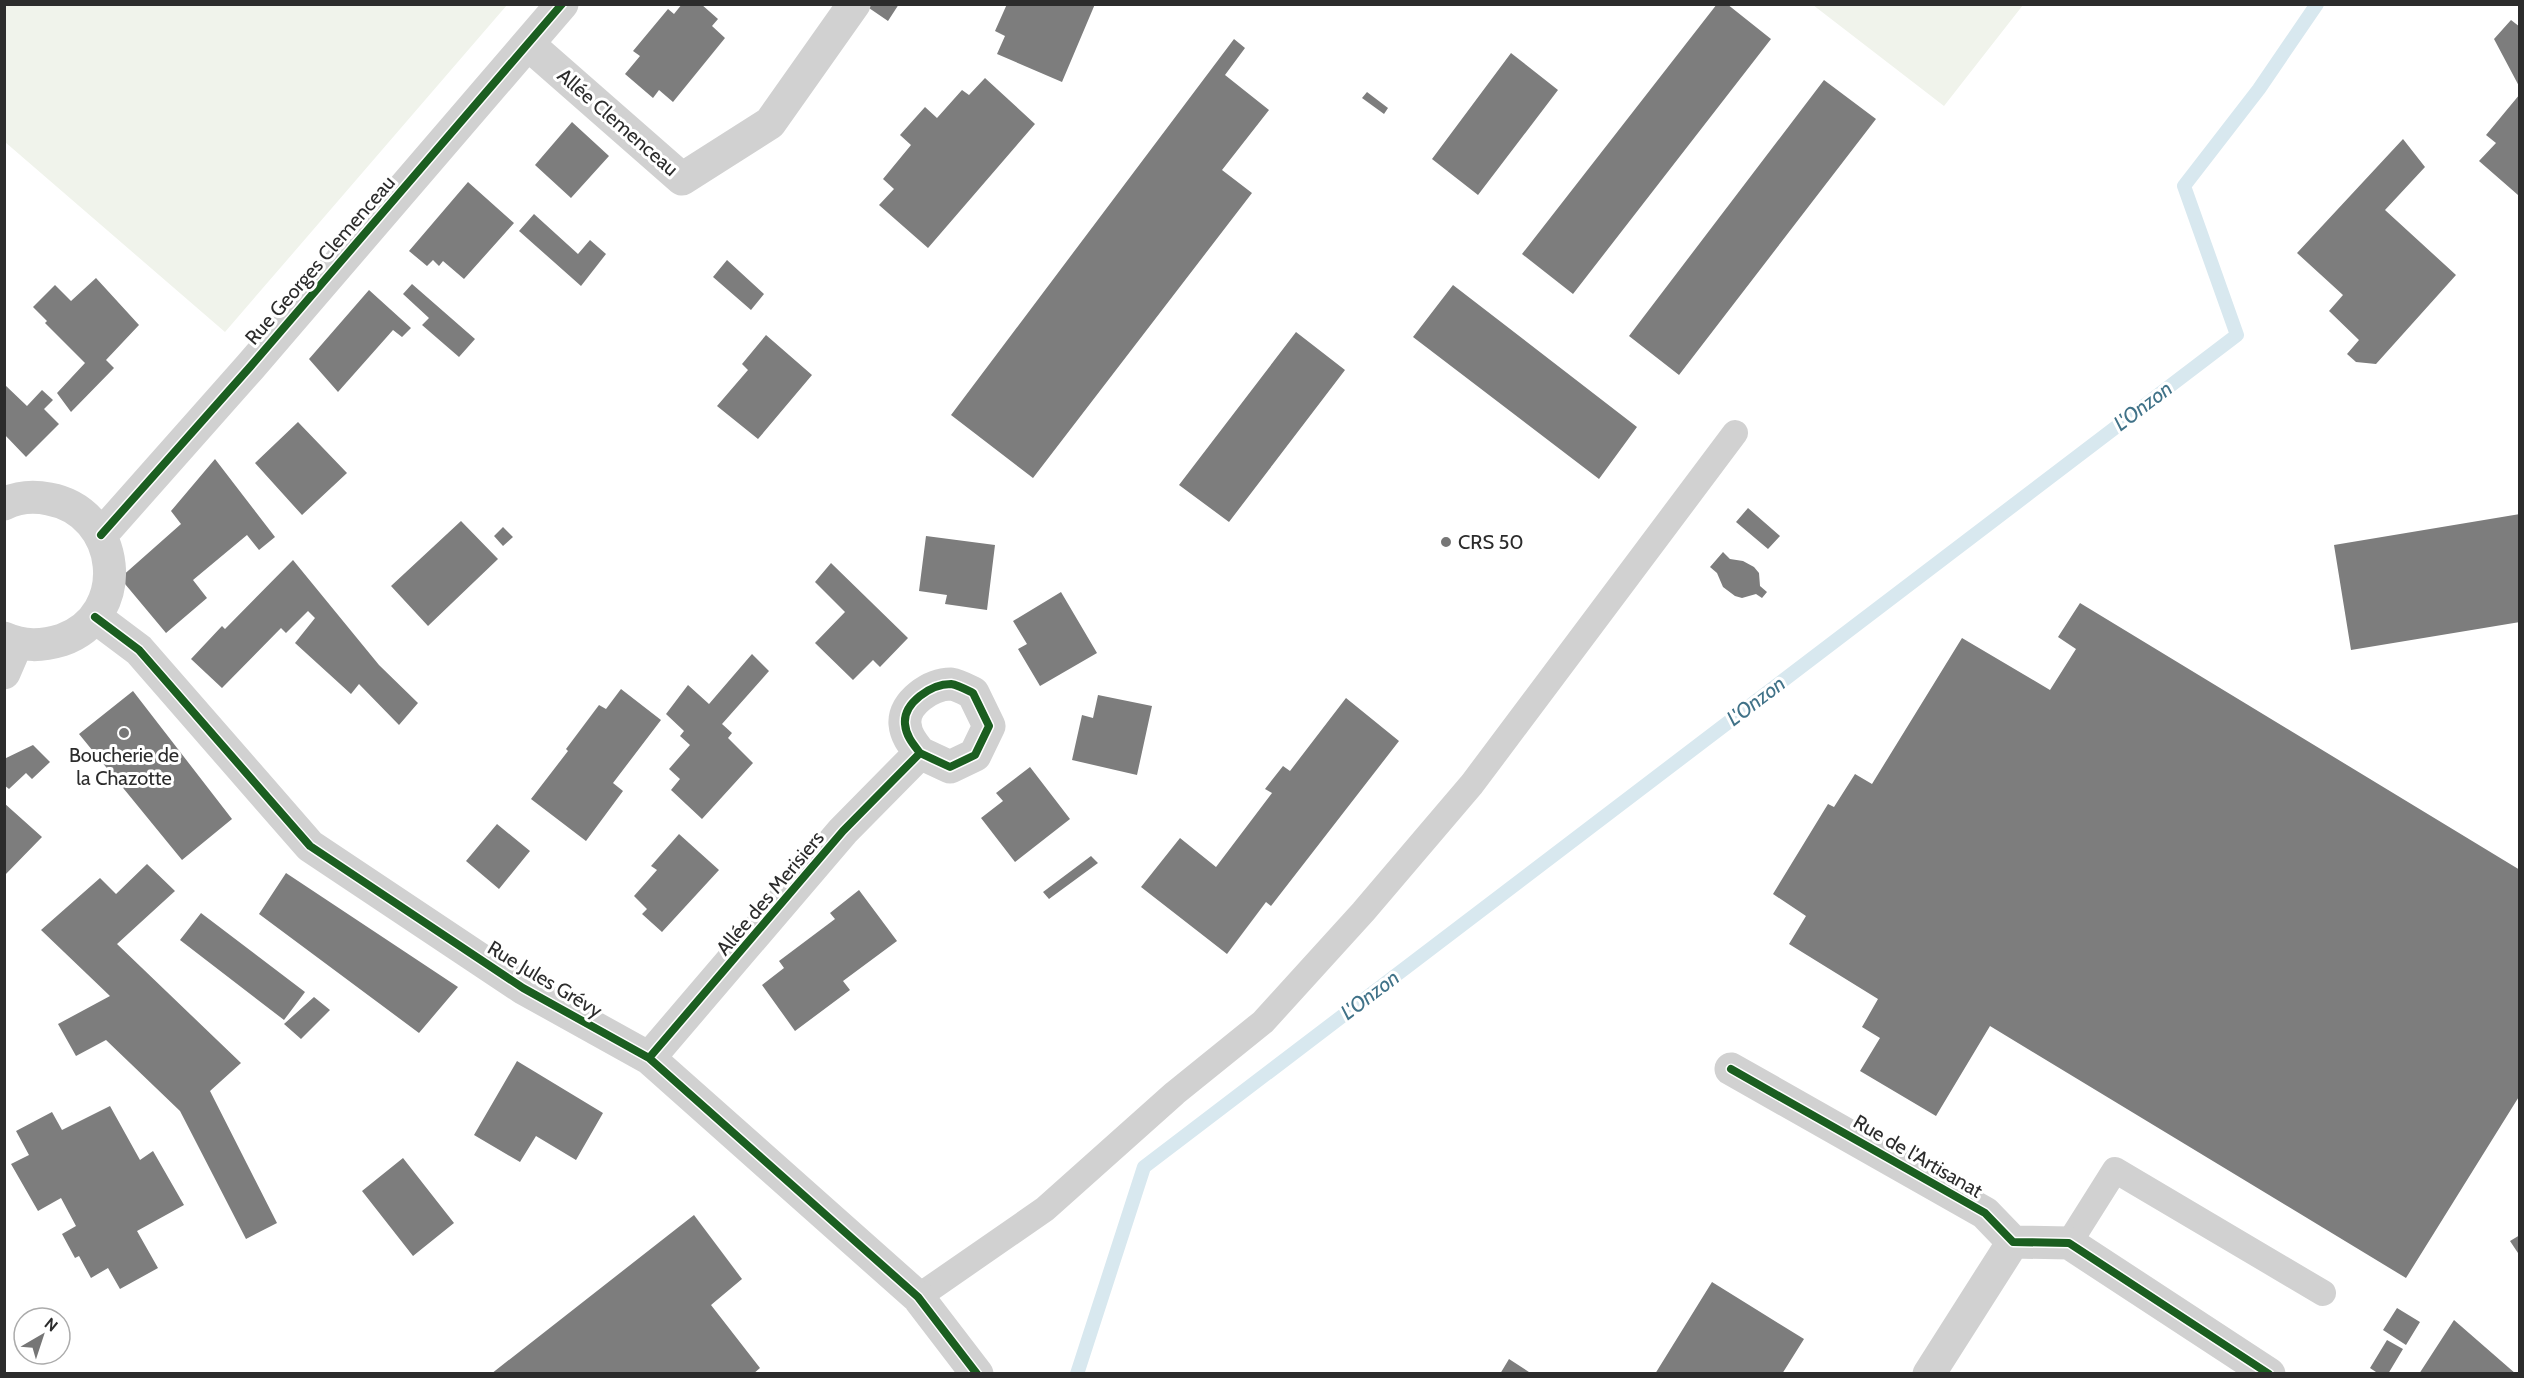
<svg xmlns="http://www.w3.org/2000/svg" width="2524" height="1378" viewBox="0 0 2524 1378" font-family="Cabin,sans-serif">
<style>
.green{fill:#f0f3eb}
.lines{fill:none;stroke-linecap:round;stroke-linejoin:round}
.stream{stroke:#d8e8ef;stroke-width:14}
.building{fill:#7d7d7d}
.service{stroke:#d1d1d1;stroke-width:26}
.minor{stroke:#d1d1d1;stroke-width:33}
.cycleway-casing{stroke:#fff;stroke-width:11}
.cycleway{stroke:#1b5e20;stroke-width:8}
.poi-dot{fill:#767676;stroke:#fff;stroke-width:2}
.labels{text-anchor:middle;stroke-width:6;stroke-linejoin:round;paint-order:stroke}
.street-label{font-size:20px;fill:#2c2c2c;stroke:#fff}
.poi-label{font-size:20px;fill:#2c2c2c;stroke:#fff;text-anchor:start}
.water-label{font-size:21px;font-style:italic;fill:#407288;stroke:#fff}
</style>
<rect width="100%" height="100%" fill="#fff"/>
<path class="green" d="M5 4H507V5L225 332 5 142Z
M1813 5H2023L1944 106Z"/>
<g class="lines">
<path class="stream" d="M1077 1374 1144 1167 2237 335 2184 186 2259 89 2317 4"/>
</g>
<path class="building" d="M682 4H701L718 19 712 26 725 38 673 102 659 90 653 98 625 74 640 56 633 51 668 9 674 14Z
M872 4H899L888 21 869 8Z
M1007 4H1095L1062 82 997 54 1005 36 995 31Z
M1717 4H1727L1771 39 1573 294 1522 254Z
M2511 20 2520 27V88L2494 39Z
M1234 39 1245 48 1225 75 1269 110 1222 170 1252 193 1033 478 951 415Z
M1511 53 1558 90 1478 195 1432 159Z
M985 78 1035 124 928 248 879 205 894 189 883 179 911 145 900 135 925 107 937 118 962 90 969 95Z
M1824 80 1876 119 1679 375 1629 336Z
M1367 92 1388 108 1384 114 1362 98Z
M2520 94V193L2518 195 2479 161 2496 143 2486 135Z
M572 122 609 156 571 198 535 165Z
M2403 139 2425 167 2385 210 2456 275 2376 364 2356 362 2347 354 2359 340 2329 311 2343 295 2297 253Z
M468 182 514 223 464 279 443 261 439 266 433 260 427 266 409 251Z
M534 214 578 254 590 240 606 254 581 286 519 231Z
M727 260 764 294 751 310 713 277Z
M96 278 139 325 106 360 114 368 71 412 57 393 85 363 45 323 47 321 33 307 55 285 71 301Z
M412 284 475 339 459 357 422 325 429 318 403 294Z
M1453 285 1637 427 1599 479 1413 337Z
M369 290 411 328 402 337 393 330 338 392 309 359Z
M1296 332 1345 370 1229 522 1179 485Z
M766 335 812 375 758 439 717 406 748 370 742 364Z
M4 384 27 406 42 390 53 400 44 409 59 424 26 457 4 434Z
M298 422 347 473 302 515 255 463Z
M215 459 275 537 259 550 247 535 193 580 207 598 166 633 120 578 181 524 171 511Z
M1748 508 1780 536 1768 549 1736 522Z
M2520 514V622L2351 650 2334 545Z
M461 521 498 559 428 626 391 586Z
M503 527 513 537 503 546 494 536Z
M926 536 995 545 987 610 945 604 947 595 919 591Z
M1723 552 1730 559 1743 561 1754 567 1759 573 1760 586 1767 592 1762 598 1756 594 1742 598 1735 596 1723 587 1717 573 1710 567Z
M293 560 379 665 418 703 399 725 359 684 351 694 295 643 315 618 308 611 286 633 281 628 222 688 191 659 222 626 225 629Z
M831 563 908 638 880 667 873 660 853 680 815 643 845 612 815 582Z
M1061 592 1097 653 1040 686 1018 649 1027 644 1013 621Z
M2080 603 2520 870V1095L2406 1278 1990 1026 1936 1116 1860 1071 1880 1038 1862 1027 1878 999 1789 944 1806 916 1773 894 1828 804 1834 807 1855 774 1872 784 1962 638 2050 690 2076 649 2058 637Z
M752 654 769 671 722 724 732 733 728 738 753 763 702 819 671 790 680 779 669 769 690 745 680 736 684 731 666 714 688 685 709 704Z
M621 689 661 720 613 783 623 791 586 841 531 799 568 751 566 749 599 705 606 709Z
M133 691 232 819 182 860 79 734Z
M1098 695 1152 706 1137 775 1072 760 1082 715 1093 718Z
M1346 698 1399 741 1271 906 1266 902 1227 954 1141 887 1180 838 1216 867 1272 793 1265 789 1283 766 1290 771Z
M33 745 50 762 32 779 26 773 9 789 4 785V759Z
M1030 767 1070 819 1015 862 981 818 1003 801 996 793Z
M4 803 42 837 4 876Z
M497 824 530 851 499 889 466 861Z
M679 834 719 870 662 932 642 914 647 909 634 896 657 870 651 866Z
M1091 856 1098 863 1049 899 1043 892Z
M147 864 175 891 117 944 241 1063 210 1091 277 1223 246 1239 180 1111 106 1040 76 1056 58 1024 110 996 41 930 100 878 116 894Z
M286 873 458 987 419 1033 259 914Z
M859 890 897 941 843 981 850 990 795 1031 762 985 784 968 779 961 835 919 830 913Z
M201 913 305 992 284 1020 180 940Z
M314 997 330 1010 301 1039 284 1024Z
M517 1061 603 1113 576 1160 536 1136 520 1162 474 1135Z
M110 1106 140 1160 153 1151 184 1205 137 1231 158 1268 120 1289 108 1268 91 1278 79 1256 75 1258 62 1234 76 1226 61 1198 38 1211 11 1164 29 1155 16 1131 52 1112 62 1130Z
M403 1158 454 1223 413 1256 362 1191Z
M694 1215 742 1279 711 1305 760 1368 753 1374H491Z
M2520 1235V1256L2510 1241Z
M1712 1282 1804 1339 1782 1374H1655Z
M2397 1308 2420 1322 2406 1345 2383 1330Z
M2454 1320 2516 1374H2419Z
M2387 1340 2403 1349 2388 1374H2379L2370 1368Z
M1509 1359 1532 1374H1500Z"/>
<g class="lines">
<path class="service" d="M2069 1243 2115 1170 2323 1293
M918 1297 1045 1209 1175 1093 1263 1022 1363 912 1472 784 1735 433"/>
<path class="minor" d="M528 44 682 179 770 123 854 4
M4 504C18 497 34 496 49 499 121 512 133 615 62 640 42 646 24 647 4 638
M101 535 250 367 562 4
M95 617 139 650 310 846 523 988 649 1058 918 1297 977 1374
M4 673 17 643
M649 1058 843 831 920 753 950 767 975 755 989 726 973 693C967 690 958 685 951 684 931 684 903 703 905 724 906 736 913 744 920 753
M1731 1069 1985 1213 2013 1242 2069 1243 2269 1374
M1929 1374 2013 1242"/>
<g class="cycleway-casing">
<path id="cycleway" d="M101 535 250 367 562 4
M95 617 139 650 310 846 523 988 649 1058 918 1297 977 1374
M649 1058 843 831 920 753 950 767 975 755 989 726 973 693C967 690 958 685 951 684 931 684 903 703 905 724 906 736 913 744 920 753
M1731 1069 1985 1213 2013 1242 2069 1243 2269 1374"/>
</g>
<use href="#cycleway" class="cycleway"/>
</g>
<g class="poi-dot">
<circle cx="1446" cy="542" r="6"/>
<circle cx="124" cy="733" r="6"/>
</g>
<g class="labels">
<g class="street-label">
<text transform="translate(618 122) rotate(41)" y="7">Allée Clemenceau</text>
<text transform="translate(320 260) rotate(-49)" y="7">Rue Georges Clemenceau</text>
<text transform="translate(770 893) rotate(-50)" y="7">Allée des Merisiers</text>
<text transform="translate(545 979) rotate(31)" y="7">Rue Jules Grévy</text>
<text transform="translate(1918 1156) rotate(30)" y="7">Rue de l'Artisanat</text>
</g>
<g class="poi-label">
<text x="1458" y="549">CRS 50</text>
<text x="124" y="762" text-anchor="middle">Boucherie de<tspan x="124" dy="23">la Chazotte</tspan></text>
</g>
<g class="water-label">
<text transform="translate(2143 406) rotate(-37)" y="7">L'Onzon</text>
<text transform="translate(1756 701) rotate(-37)" y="7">L'Onzon</text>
<text transform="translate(1370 995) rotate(-37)" y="7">L'Onzon</text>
</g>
</g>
<rect width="2524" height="1378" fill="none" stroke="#2c2c2c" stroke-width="12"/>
<g transform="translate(42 1336) rotate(39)"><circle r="28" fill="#ffffff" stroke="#ababab" stroke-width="1.5"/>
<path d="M0-4.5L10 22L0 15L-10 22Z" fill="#767676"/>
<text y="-9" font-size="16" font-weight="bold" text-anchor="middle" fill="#2c2c2c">N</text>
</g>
</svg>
